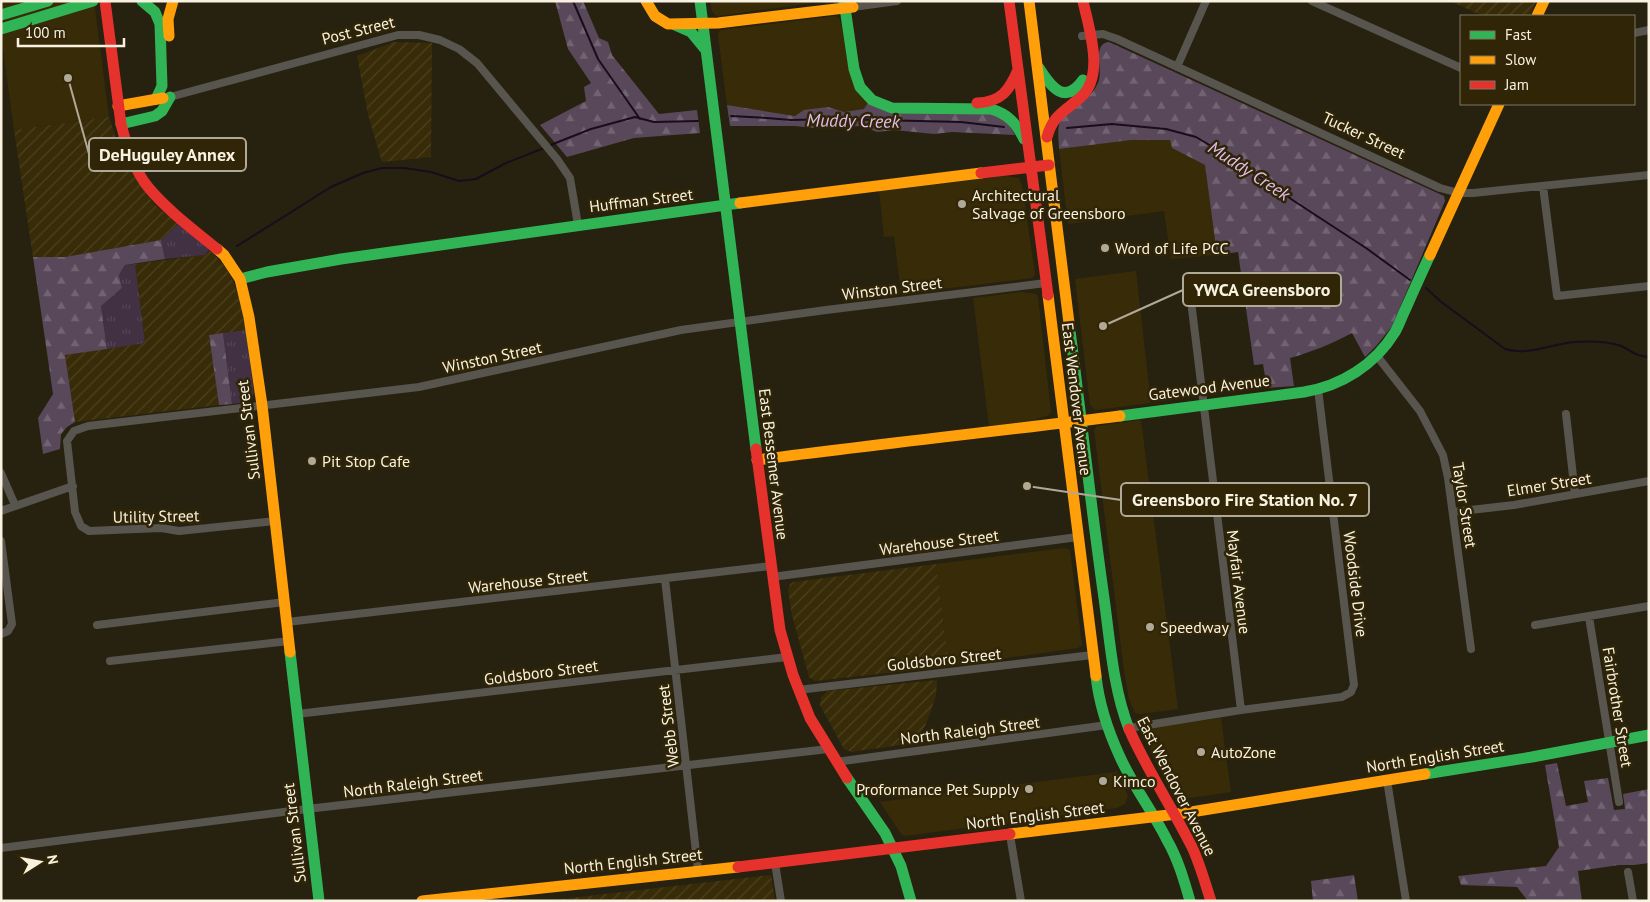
<svg xmlns="http://www.w3.org/2000/svg" width="1650" height="902" viewBox="0 0 1650 902" font-family="'PT Sans',sans-serif">
<style>
.built{fill:#382c08}
.industrial{fill:url(#industrial-furrows)}
.grass{fill:url(#grass-tufts)}
.forest{fill:url(#forest-firs)}
.lines{fill:none;stroke-linecap:round;stroke-linejoin:round}
.stream{stroke:#1a0c1d;stroke-width:2}
.street{stroke:#58544e;stroke-width:8}
.fast{stroke:#30b455;stroke-width:11}
.slow{stroke:#ff9f0a;stroke-width:11}
.jam{stroke:#e5322d;stroke-width:11}
.poi-dot{fill:#b0a998;stroke:#302507;stroke-width:2}
.labels{text-anchor:middle;stroke-width:5;stroke-linejoin:round;paint-order:stroke}
.street-label{font-size:16px;fill:#f9f2e1;stroke:#302507}
.poi-label{font-size:16px;fill:#f9f2e1;stroke:#302507;text-anchor:start}
.water-label{font-size:18px;font-style:italic;fill:#e2bfee;stroke:#302507}
.leader{fill:none;stroke:#b0a998;stroke-width:2}
.callout-dot{fill:#b0a998;stroke:#302507;stroke-width:2}
.callout{fill:#302507;stroke:#b0a998;stroke-width:2}
.callout-label{font-size:18px;text-anchor:middle;font-weight:bold;fill:#f9f2e1}
</style>
<defs>
<pattern id="industrial-furrows" width="10" height="10" patternUnits="userSpaceOnUse" patternTransform="scale(1.25)"><rect width="10" height="10" fill="#382c08"/><path d="M-1 1l2-2M0 10L10 0M9 11l2-2" fill="none" stroke="#4c4120"/></pattern>
<pattern id="grass-tufts" width="24" height="20" patternUnits="userSpaceOnUse" patternTransform="scale(1.25)"><rect width="24" height="20" fill="#413143"/><path d="M3 7l-1-3M5 7V3M7 7l1-3M15 17l-1-3M17 17v-4M19 17l1-3" fill="none" stroke="#544555"/></pattern>
<pattern id="forest-firs" width="22" height="20" patternUnits="userSpaceOnUse" patternTransform="scale(1.25)"><rect width="22" height="20" fill="#58485a"/><path d="M5 1l3.5 6h-7zM16 11l3.5 6h-7z" fill="#716371"/></pattern>
</defs>
<rect width="100%" height="100%" fill="#272110"/>
<path class="built" d="M1 1H94L109 117 14 130 1 35Z
M710 1H826L718 16 715 15 712 11Z
M835 16 839 18 868 103 865 109 844 112 828 107 796 116 727 105 718 35 719 32 721 30Z
M1131 140H1170L1172 148 1205 165 1217 255 1171 259 1164 211 1068 224 1059 149Z
M1006 176 1019 178 1023 190 1035 275 1032 278 901 294 894 236 884 237 879 191Z
M1136 271 1151 403 1095 410 1090 405 1075 279Z
M1022 292 1036 294 1038 297 1051 412 1049 415 1027 422 989 426 973 298Z
M1141 420 1178 709 1140 714 1135 713 1129 699 1124 671 1094 430 1097 426Z
M1064 548 1070 550 1082 645 1078 648 949 666 936 564Z
M1221 718 1231 792 1183 799 1178 798 1172 793 1156 762 1145 737 1146 731 1150 728Z
M1117 772 1128 796 1125 804 1117 808 905 836 901 834 880 802 930 795Z"/>
<path class="industrial" d="M1450 1H1536L1530 16H1483Z
M394 42 432 43 431 157 382 162 368 115 357 56Z
M109 117 118 144 126 162 143 190 156 206 178 224 161 240 65 257H33L14 130Z
M209 249 226 268 233 281 239 297 246 330 209 335 219 405 75 422 65 355 145 343 135 264 205 255Z
M936 564 949 666 815 681 809 677 792 615 788 590 790 584 793 582Z
M937 680 936 695 931 711 925 726 914 743 851 752 847 750 844 749 820 705 821 697 828 691Z
M771 875 775 901H544Z"/>
<path class="grass" d="M178 224 209 249 205 255 165 259 161 240Z
M135 264 145 343 107 349 101 306 122 288 119 275 125 265Z
M246 330 254 394 248 402 232 404 223 333Z"/>
<path class="forest" d="M555 1H583L599 38 608 42 612 55 659 114 697 110 700 133 634 138 567 157 540 125 586 101 584 87 591 83 568 49Z
M1109 42 1444 196 1445 201 1392 326 1377 345 1365 357 1352 333C1331 344 1312 352 1290 358L1294 386 1267 388 1263 364 1254 365 1238 252 1217 255 1205 165 1172 148 1170 140H1131L1059 149C1059 140 1056 126 1062 118 1064 116 1069 113 1071 111 1082 102 1093 95 1098 83 1104 70 1091 44 1109 42Z
M868 103 994 114 1007 122 1015 135 952 132 934 134 894 130 877 132 862 126 813 128 795 126H730L727 105 795 116 804 110 828 107 844 112 864 109Z
M161 240 165 259 125 265 119 275 122 288 101 306 107 349 65 355 75 422 67 427 61 434 60 449 43 454 38 418 53 394 33 257H65Z
M223 333 232 404 219 405 209 335Z
M1557 763 1566 806 1588 802 1584 781 1608 778 1614 810 1625 809 1623 794 1649 789V863L1634 865H1619L1578 871 1582 901H1528L1517 887 1461 885 1458 876 1546 866 1559 847 1545 765Z
M1354 875 1358 901H1313L1311 881Z"/>
<g class="lines">
<path class="stream" d="M573 1 598 59 640 119
M731 116 767 118 791 120 835 119 961 122 1004 127
M1067 128 1112 124 1166 129 1196 137 1238 162 1294 201 1366 248 1410 280
M548 146 591 129 635 117 654 122 698 121
M237 246 331 187 363 173 382 168H404L431 172 459 181 476 179 506 163 544 148
M1426 288 1440 301 1505 349C1528 356 1551 344 1574 342 1588 341 1607 341 1621 346 1633 351 1634 356 1649 357"/>
<path class="street" d="M1312 1 1461 68
M853 7 897 1
M1634 33 1649 30
M1082 36 1103 34 1117 39 1440 188 1459 193H1473L1649 175
M1177 67 1206 1
M170 97 398 35H419L440 40 459 49 477 63 557 159 570 178 578 225
M1543 186 1557 296 1649 286
M1192 309 1241 710
M1377 356 1420 411 1443 455 1448 478 1471 649
M1566 414 1575 494
M1 473 15 505
M1 511 73 486
M1453 512 1514 505 1649 481
M275 521 179 531 161 528 89 531 81 526 75 512 67 441 74 431 88 426 419 387 681 330 826 310 1046 283
M1 541 12 624 8 631 1 634
M772 577 1078 537
M665 579 698 870
M1589 617 1619 802
M287 622 771 566
M97 625 285 602
M1535 625 1649 606
M110 661 289 641
M798 690 1092 655
M297 714 787 657
M1129 728 1241 710 1342 697 1351 692 1354 685 1318 389
M836 762 1107 725
M1387 780 1406 901
M1010 835 1021 901
M1 848 307 809 828 749
M775 863 781 901
M1628 872 1633 901"/>
<path class="fast" d="M142 1 155 12 160 24 162 86 156 99
M700 1 756 449
M844 1 854 69 860 87 872 100 892 108 991 109C1008 114 1016 123 1024 139
M1 15 48 1
M675 25 691 32 705 49
M1 29 93 1
M1039 68C1051 87 1065 106 1083 80
M121 124 155 116 162 111 170 97
M240 279 267 272 341 259 740 203
M1069 323C1081 415 1091 507 1104 598 1110 641 1113 688 1129 729
M1120 416 1304 392C1341 386 1375 365 1395 332 1399 325 1402 316 1406 308 1414 290 1422 272 1430 255
M290 652 319 901
M1096 676C1099 704 1108 731 1120 757 1133 786 1153 812 1167 840 1178 859 1184 880 1190 901
M1425 774 1532 757 1649 735
M847 778 885 833 901 866 911 901"/>
<path class="slow" d="M646 1 655 16 668 24 718 23 853 7
M1029 1 1069 323
M1537 16 1544 1
M169 36 168 19 173 1
M118 106 163 98
M740 203 981 173
M217 249 224 255 240 279 249 317 262 405 290 652
M1430 255 1499 104
M1048 295 1096 676
M757 460C878 444 999 431 1120 416
M1010 834 1185 813 1425 774
M422 901 738 867"/>
<path class="jam" d="M105 1 121 124C126 144 135 171 148 187 168 211 194 230 217 249
M1009 1 1048 295
M977 103C1001 102 1009 91 1018 70
M1047 137C1053 115 1065 111 1081 97 1105 75 1089 29 1083 1
M981 173 1049 165
M756 449 780 630 793 675 810 718 847 778
M1129 729C1147 770 1172 807 1192 847 1200 864 1205 883 1211 901
M738 867 1010 834"/>
</g>
<g class="poi-dot">
<circle cx="962" cy="204" r="5"/>
<circle cx="1105" cy="248" r="5"/>
<circle cx="312" cy="461" r="5"/>
<circle cx="1150" cy="627" r="5"/>
<circle cx="1201" cy="752" r="5"/>
<circle cx="1103" cy="781" r="5"/>
<circle cx="1029" cy="789" r="5"/>
</g>
<g class="labels">
<g class="street-label">
<text transform="translate(358 30) rotate(-14)" y="6">Post Street</text>
<text transform="translate(1364 135) rotate(25)" y="6">Tucker Street</text>
<text transform="translate(641 200) rotate(-7)" y="6">Huffman Street</text>
<text transform="translate(892 288) rotate(-7)" y="6">Winston Street</text>
<text transform="translate(492 357) rotate(-12)" y="6">Winston Street</text>
<text transform="translate(1209 387) rotate(-7)" y="6">Gatewood Avenue</text>
<text transform="translate(1077 399) rotate(83)" y="6">East Wendover Avenue</text>
<text transform="translate(248 430) rotate(-97)" y="6">Sullivan Street</text>
<text transform="translate(774 464) rotate(83)" y="6">East Bessemer Avenue</text>
<text transform="translate(1549 484) rotate(-9)" y="6">Elmer Street</text>
<text transform="translate(1465 505) rotate(81)" y="6">Taylor Street</text>
<text transform="translate(156 516) rotate(-1)" y="6">Utility Street</text>
<text transform="translate(939 542) rotate(-7)" y="6">Warehouse Street</text>
<text transform="translate(528 581) rotate(-6)" y="6">Warehouse Street</text>
<text transform="translate(1239 582) rotate(83)" y="6">Mayfair Avenue</text>
<text transform="translate(1356 584) rotate(83)" y="6">Woodside Drive</text>
<text transform="translate(944 659) rotate(-6)" y="6">Goldsboro Street</text>
<text transform="translate(541 672) rotate(-7)" y="6">Goldsboro Street</text>
<text transform="translate(1618 707) rotate(81)" y="6">Fairbrother Street</text>
<text transform="translate(668 726) rotate(-97)" y="6">Webb Street</text>
<text transform="translate(970 730) rotate(-7)" y="6">North Raleigh Street</text>
<text transform="translate(1435 756) rotate(-9)" y="6">North English Street</text>
<text transform="translate(413 783) rotate(-7)" y="6">North Raleigh Street</text>
<text transform="translate(1177 786) rotate(63)" y="6">East Wendover Avenue</text>
<text transform="translate(1035 815) rotate(-7)" y="6">North English Street</text>
<text transform="translate(294 833) rotate(-97)" y="6">Sullivan Street</text>
<text transform="translate(633 861) rotate(-6)" y="6">North English Street</text>
</g>
<g class="poi-label">
<text x="972" y="201">Architectural<tspan x="972" dy="18">Salvage of Greensboro</tspan></text>
<text x="1115" y="254">Word of Life PCC</text>
<text x="322" y="467">Pit Stop Cafe</text>
<text x="1160" y="633">Speedway</text>
<text x="1211" y="758">AutoZone</text>
<text x="1113" y="787">Kimco</text>
<text x="1019" y="795" text-anchor="end">Proformance Pet Supply</text>
</g>
<g class="water-label">
<text transform="translate(853 121) rotate(1)" y="6">Muddy Creek</text>
<text transform="translate(1249 171) rotate(33)" y="6">Muddy Creek</text>
</g>
</g>
<path class="leader" d="M68 78L89 154M1103 326L1183 290M1027 486L1121 500"/>
<g class="callout-dot">
<circle cx="68" cy="78" r="5"/>
<circle cx="1103" cy="326" r="5"/>
<circle cx="1027" cy="486" r="5"/>
</g>
<g class="callout">
<rect x="89" y="138" width="157" height="33" rx="5"/>
<rect x="1183" y="273" width="158" height="33" rx="5"/>
<rect x="1121" y="483" width="248" height="33" rx="5"/>
</g>
<g class="callout-label">
<text x="167" y="161">DeHuguley Annex</text>
<text x="1262" y="296">YWCA Greensboro</text>
<text x="1245" y="506">Greensboro Fire Station No. 7</text>
</g>
<rect width="1650" height="902" fill="none" stroke="#f9f2e1" stroke-width="5"/>
<rect x="1460" y="15" width="175" height="90" fill="#302507" stroke="#80775e"/>
<rect x="1470" y="31" width="25" height="8" fill="#30b455" stroke="#80775e"/>
<text x="1505" y="40" font-size="15" fill="#f9f2e1">Fast</text>
<rect x="1470" y="56" width="25" height="8" fill="#ff9f0a" stroke="#80775e"/>
<text x="1505" y="65" font-size="15" fill="#f9f2e1">Slow</text>
<rect x="1470" y="81" width="25" height="8" fill="#e5322d" stroke="#80775e"/>
<text x="1505" y="90" font-size="15" fill="#f9f2e1">Jam</text>
<g transform="translate(40 862) rotate(79)" stroke="#302507" stroke-width="4" paint-order="stroke">
<path d="M0-4L9 19L0 12L-9 19Z" fill="#f9f2e1"/>
<text y="-8" font-size="14" font-weight="bold" text-anchor="middle" fill="#f9f2e1">N</text>
</g>
<path d="M18 38v8h106v-8" fill="none" stroke="#f9f2e1" stroke-width="2.5"/>
<text x="25" y="38" font-size="15" fill="#f9f2e1" stroke="#302507" stroke-width="4" paint-order="stroke">100 m</text>
</svg>
